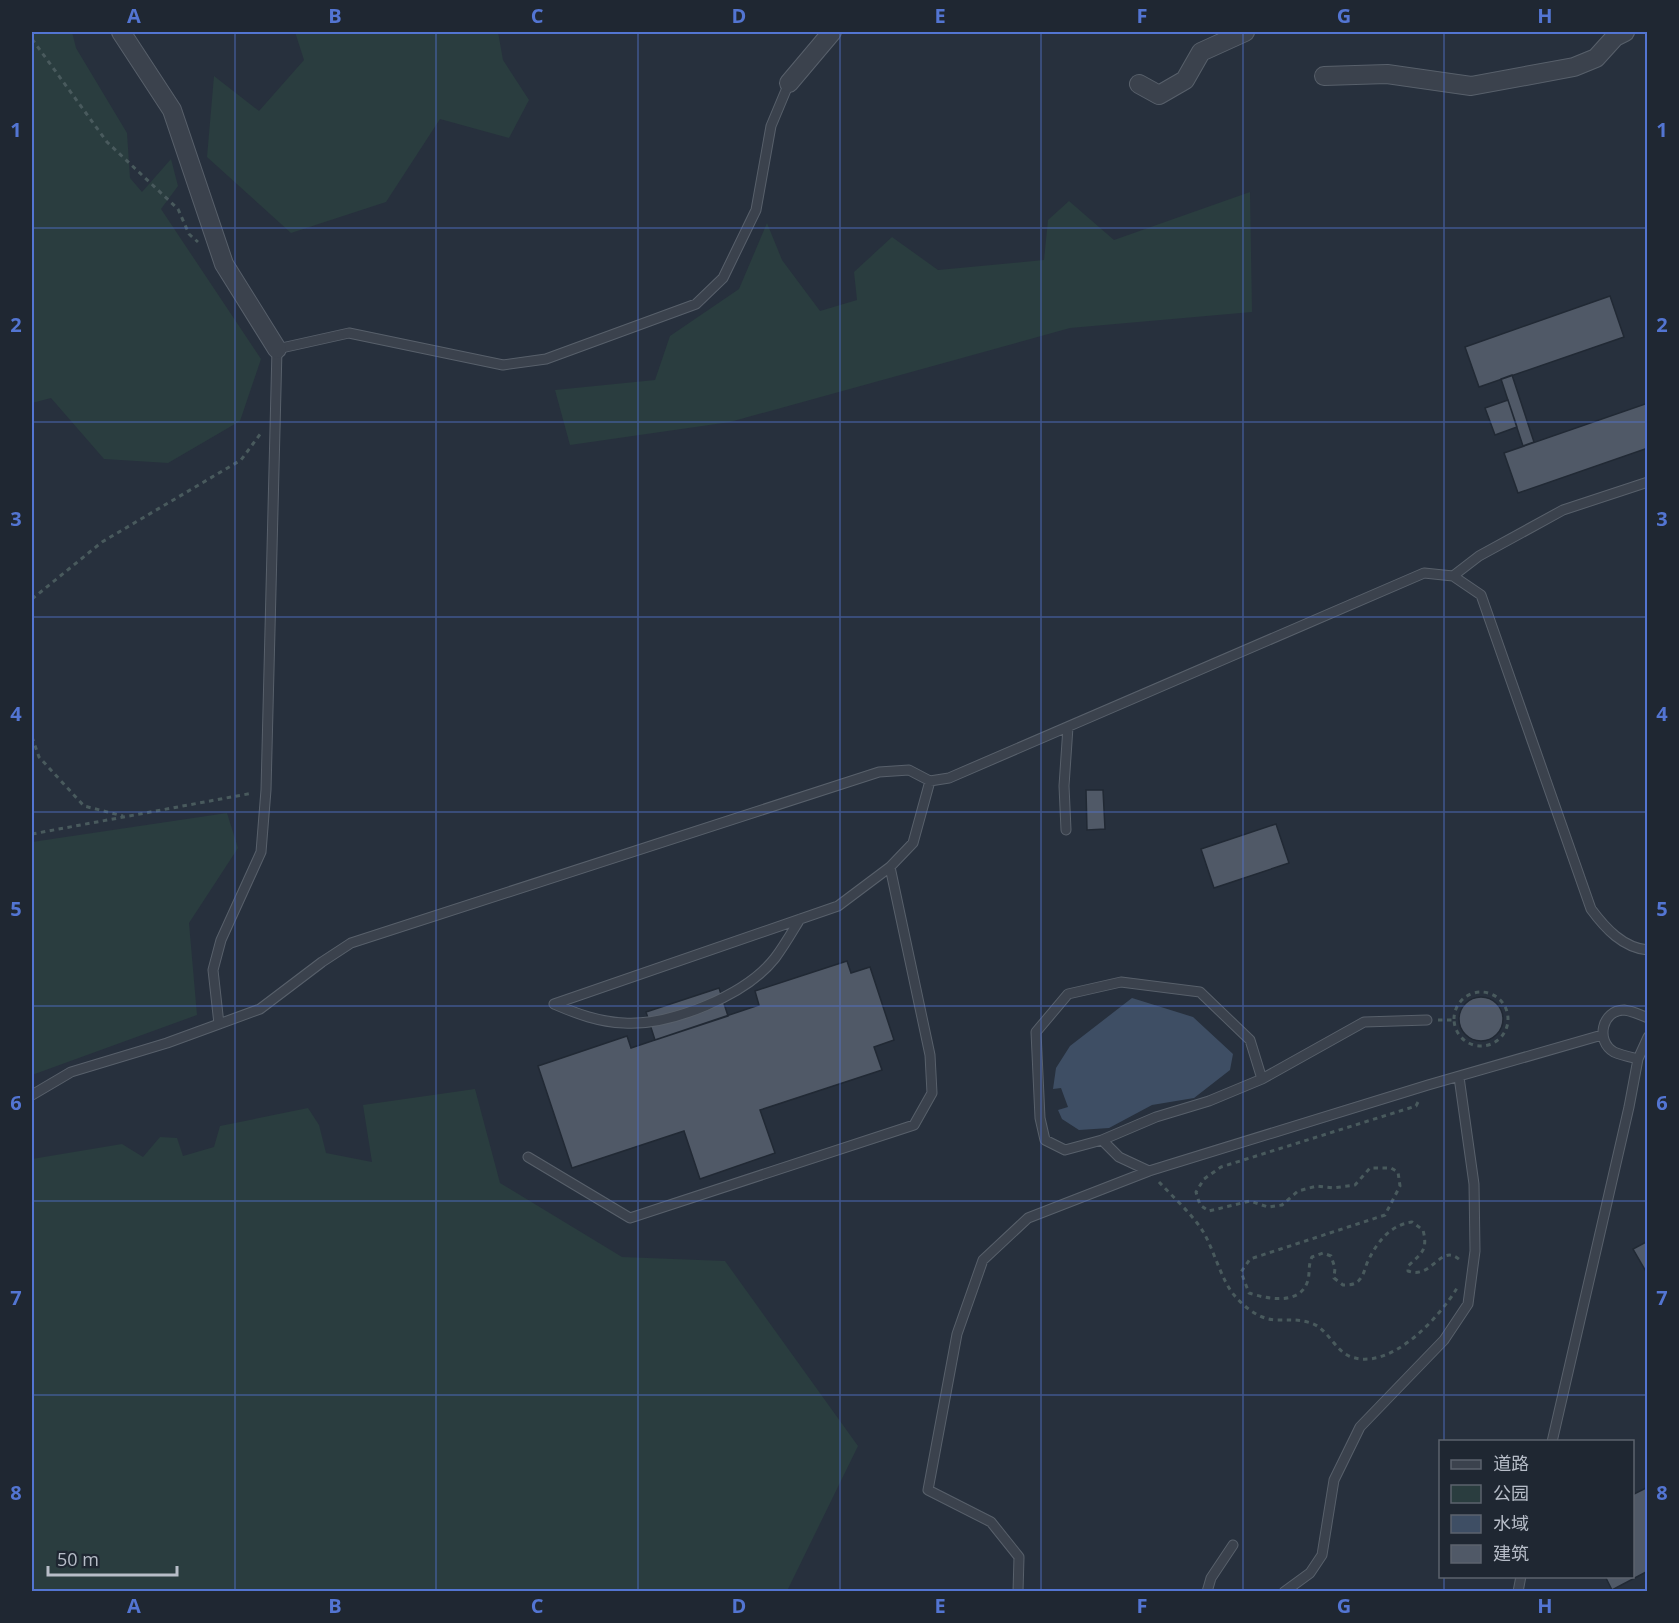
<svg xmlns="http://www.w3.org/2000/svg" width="1679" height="1623" viewBox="0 0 1679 1623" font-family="'Open Sans','Noto Sans SC',sans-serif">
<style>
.green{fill:#2a3d3f}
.water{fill:#3e4e64}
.building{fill:#505967;stroke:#212934;stroke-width:1.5}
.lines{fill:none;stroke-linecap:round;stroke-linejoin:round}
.service-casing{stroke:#58606b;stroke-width:11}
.minor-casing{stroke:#58606b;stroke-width:20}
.path{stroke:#495a5d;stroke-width:3;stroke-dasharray:4.5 4.5;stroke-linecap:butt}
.service{stroke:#3b424d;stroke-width:9}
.minor{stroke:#3b424d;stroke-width:18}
.grid{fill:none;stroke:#5375d2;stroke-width:1.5;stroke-opacity:0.55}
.neatline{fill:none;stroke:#5375d2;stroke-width:2}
.grid-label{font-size:20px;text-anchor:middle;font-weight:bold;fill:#5375d2}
</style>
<rect width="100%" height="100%" fill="#27303d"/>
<path class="green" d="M32 32H72L76 48 127 133 130 178 142 192 171 159 178 186 161 209 261 359 240 421 168 463 104 459 51 398 32 403Z
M295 32H498L503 60 529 100 509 138 440 119 386 202 291 233 207 157 214 76 259 111 304 60Z
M1250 192 1252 312 1070 328 730 422 570 445 555 390 655 380 670 336 739 289 767 223 782 260 820 311 857 300 854 272 892 237 938 270 1044 260 1048 220 1069 201 1114 240Z
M227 813 238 848 189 923 197 1015 32 1075V842Z
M475 1089 500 1183 622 1257 725 1261 858 1446 787 1591H32V1159L122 1144 143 1157 160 1137 177 1138 183 1156 214 1147 220 1126 308 1108 319 1125 326 1153 372 1162 363 1105Z"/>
<path class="water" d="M1132 998 1193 1017 1233 1054 1230 1070 1194 1098 1152 1105 1109 1128 1079 1130 1062 1119 1058 1110 1068 1107 1061 1088 1053 1089 1056 1068 1070 1046Z"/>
<path class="building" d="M1610 296 1624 337 1479 387 1465 347Z
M1512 375 1534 442 1523 446 1501 379Z
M1508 400 1517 427 1495 435 1485 408Z
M1648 403V448L1518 493 1504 453Z
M1086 790H1103L1105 829 1087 830Z
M1276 824 1289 863 1214 888 1201 849Z
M847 961 851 973 870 967 894 1040 874 1047 882 1070 760 1110 775 1153 700 1179 684 1131 572 1168 538 1066 627 1036 631 1048 759 1005 755 991Z
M719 988 728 1016 655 1040 646 1012Z
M1459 1019a22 22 0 1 1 44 0a22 22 0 1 1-44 0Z
M1648 1241V1275L1633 1249Z
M1648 1487V1571L1612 1590 1605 1576H1632V1495Z"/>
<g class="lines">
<g class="service-casing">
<path id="service" d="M789 83 771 126 756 210 723 278 696 304 546 359 503 365 349 333 277 349 266 790 261 852 221 940 213 970 219 1024 260 1009 322 962 351 943 879 772 909 770 930 781 949 778 1424 573 1453 576 1481 595 1591 909C1605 928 1623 948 1648 950
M1453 576 1479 556 1563 510 1648 482
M1066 830 1064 786 1068 727
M1121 982 1200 992 1250 1040 1262 1079 1209 1101 1156 1117 1102 1140 1065 1150 1045 1140 1040 1118 1036 1032 1068 994Z
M554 1004 838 906 890 867 913 843 930 781
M554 1004C577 1014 599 1022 624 1023 671 1026 746 995 775 958 784 946 792 932 800 919
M1638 1059C1630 1057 1621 1055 1614 1052 1595 1041 1602 1010 1624 1010 1633 1011 1640 1015 1648 1018
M1262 1079 1364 1022 1427 1020
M32 1095 71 1072 167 1043 219 1024
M1102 1140 1119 1157 1149 1171
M528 1157 630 1218 914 1125 932 1093 930 1055 890 867
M1552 1442 1629 1107 1638 1059 1648 1037
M1018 1592 1019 1557 991 1522 928 1490 957 1334 983 1260 1028 1218 1149 1171 1428 1085 1602 1035
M1207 1592 1211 1578 1233 1545
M1284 1592 1310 1573 1322 1555 1334 1480 1360 1427 1444 1340 1468 1304 1475 1251 1474 1184 1459 1077
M1518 1592 1521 1576"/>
</g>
<g class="minor-casing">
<path id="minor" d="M121 32 172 110 224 264 277 349
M1324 76 1387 74 1471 86 1574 67 1596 58 1615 37 1625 32
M789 83 832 32
M1139 84 1159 95 1185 80 1201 52 1245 32"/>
</g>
<path class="path" d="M32 39 107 142 178 209 189 234 198 242
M32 599 102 542 241 460 261 433
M32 737 39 757 84 806 123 816
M32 834 253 793
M1454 1019a27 27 0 1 1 54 0a27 27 0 1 1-54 0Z
M1438 1020H1452
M1418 1102 1416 1106 1221 1167 1204 1179 1196 1192 1200 1205 1209 1211 1250 1201 1268 1207 1282 1205 1298 1191 1317 1186 1333 1188 1355 1185 1370 1168H1391L1398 1172 1400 1186 1385 1215 1250 1259 1241 1272 1249 1293C1267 1299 1301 1306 1308 1280 1310 1272 1308 1265 1312 1257L1323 1253 1331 1256 1335 1268 1334 1278 1343 1285C1349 1285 1356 1285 1360 1279 1364 1275 1365 1267 1368 1261 1377 1242 1390 1225 1412 1222L1423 1230C1428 1250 1422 1253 1408 1266V1271C1433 1280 1440 1242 1460 1260
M1159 1182C1174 1198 1193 1215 1204 1233 1214 1251 1222 1281 1234 1295 1244 1307 1259 1319 1275 1320 1288 1320 1299 1319 1311 1323 1327 1328 1334 1349 1349 1356 1389 1373 1439 1318 1457 1288"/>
<use href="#service" class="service"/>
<use href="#minor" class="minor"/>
</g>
<path class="grid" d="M235 32V1592M436 32V1592M638 32V1592M840 32V1592M1041 32V1592M1243 32V1592M1444 32V1442M32 228H1648M32 422H1648M32 617H1648M32 812H1648M32 1006H1648M32 1201H1648M32 1395H1648M1444 1576V1592"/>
<rect width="1679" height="1623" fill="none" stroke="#1f2732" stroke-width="66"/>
<rect x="1439" y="1440" width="195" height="138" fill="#1f2732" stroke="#5c636e" stroke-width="1.5"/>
<rect x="1451" y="1460" width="30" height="9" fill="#3b424d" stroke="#5c636e" stroke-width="1.5"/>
<text x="1493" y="1470" font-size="18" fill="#b7bdc8">道路</text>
<rect x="1451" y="1485" width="30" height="18" fill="#2a3d3f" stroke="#5c636e" stroke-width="1.5"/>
<text x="1493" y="1500" font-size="18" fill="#b7bdc8">公园</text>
<rect x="1451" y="1515" width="30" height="18" fill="#3e4e64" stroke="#5c636e" stroke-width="1.5"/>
<text x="1493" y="1530" font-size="18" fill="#b7bdc8">水域</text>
<rect x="1451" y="1545" width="30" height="18" fill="#505967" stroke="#5c636e" stroke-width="1.5"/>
<text x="1493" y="1560" font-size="18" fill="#b7bdc8">建筑</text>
<path d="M48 1566v9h129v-9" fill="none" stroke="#b7bdc8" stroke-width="3"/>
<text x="57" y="1566" font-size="18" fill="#b7bdc8" stroke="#1f2732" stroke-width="4.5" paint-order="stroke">50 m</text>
<rect x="33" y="33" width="1613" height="1557" class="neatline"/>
<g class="grid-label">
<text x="134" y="23">A</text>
<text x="335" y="23">B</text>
<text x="537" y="23">C</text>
<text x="739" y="23">D</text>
<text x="940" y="23">E</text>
<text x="1142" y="23">F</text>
<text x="1344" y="23">G</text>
<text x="1545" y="23">H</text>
<text x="16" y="137">1</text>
<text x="1662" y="137">1</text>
<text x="16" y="332">2</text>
<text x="1662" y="332">2</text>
<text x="16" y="526">3</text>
<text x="1662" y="526">3</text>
<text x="16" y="721">4</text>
<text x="1662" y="721">4</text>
<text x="16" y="916">5</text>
<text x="1662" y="916">5</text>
<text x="16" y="1110">6</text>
<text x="1662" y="1110">6</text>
<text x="16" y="1305">7</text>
<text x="1662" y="1305">7</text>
<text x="16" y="1500">8</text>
<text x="1662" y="1500">8</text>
<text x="134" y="1613">A</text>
<text x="335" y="1613">B</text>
<text x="537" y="1613">C</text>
<text x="739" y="1613">D</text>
<text x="940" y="1613">E</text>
<text x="1142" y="1613">F</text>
<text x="1344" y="1613">G</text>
<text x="1545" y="1613">H</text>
</g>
</svg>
